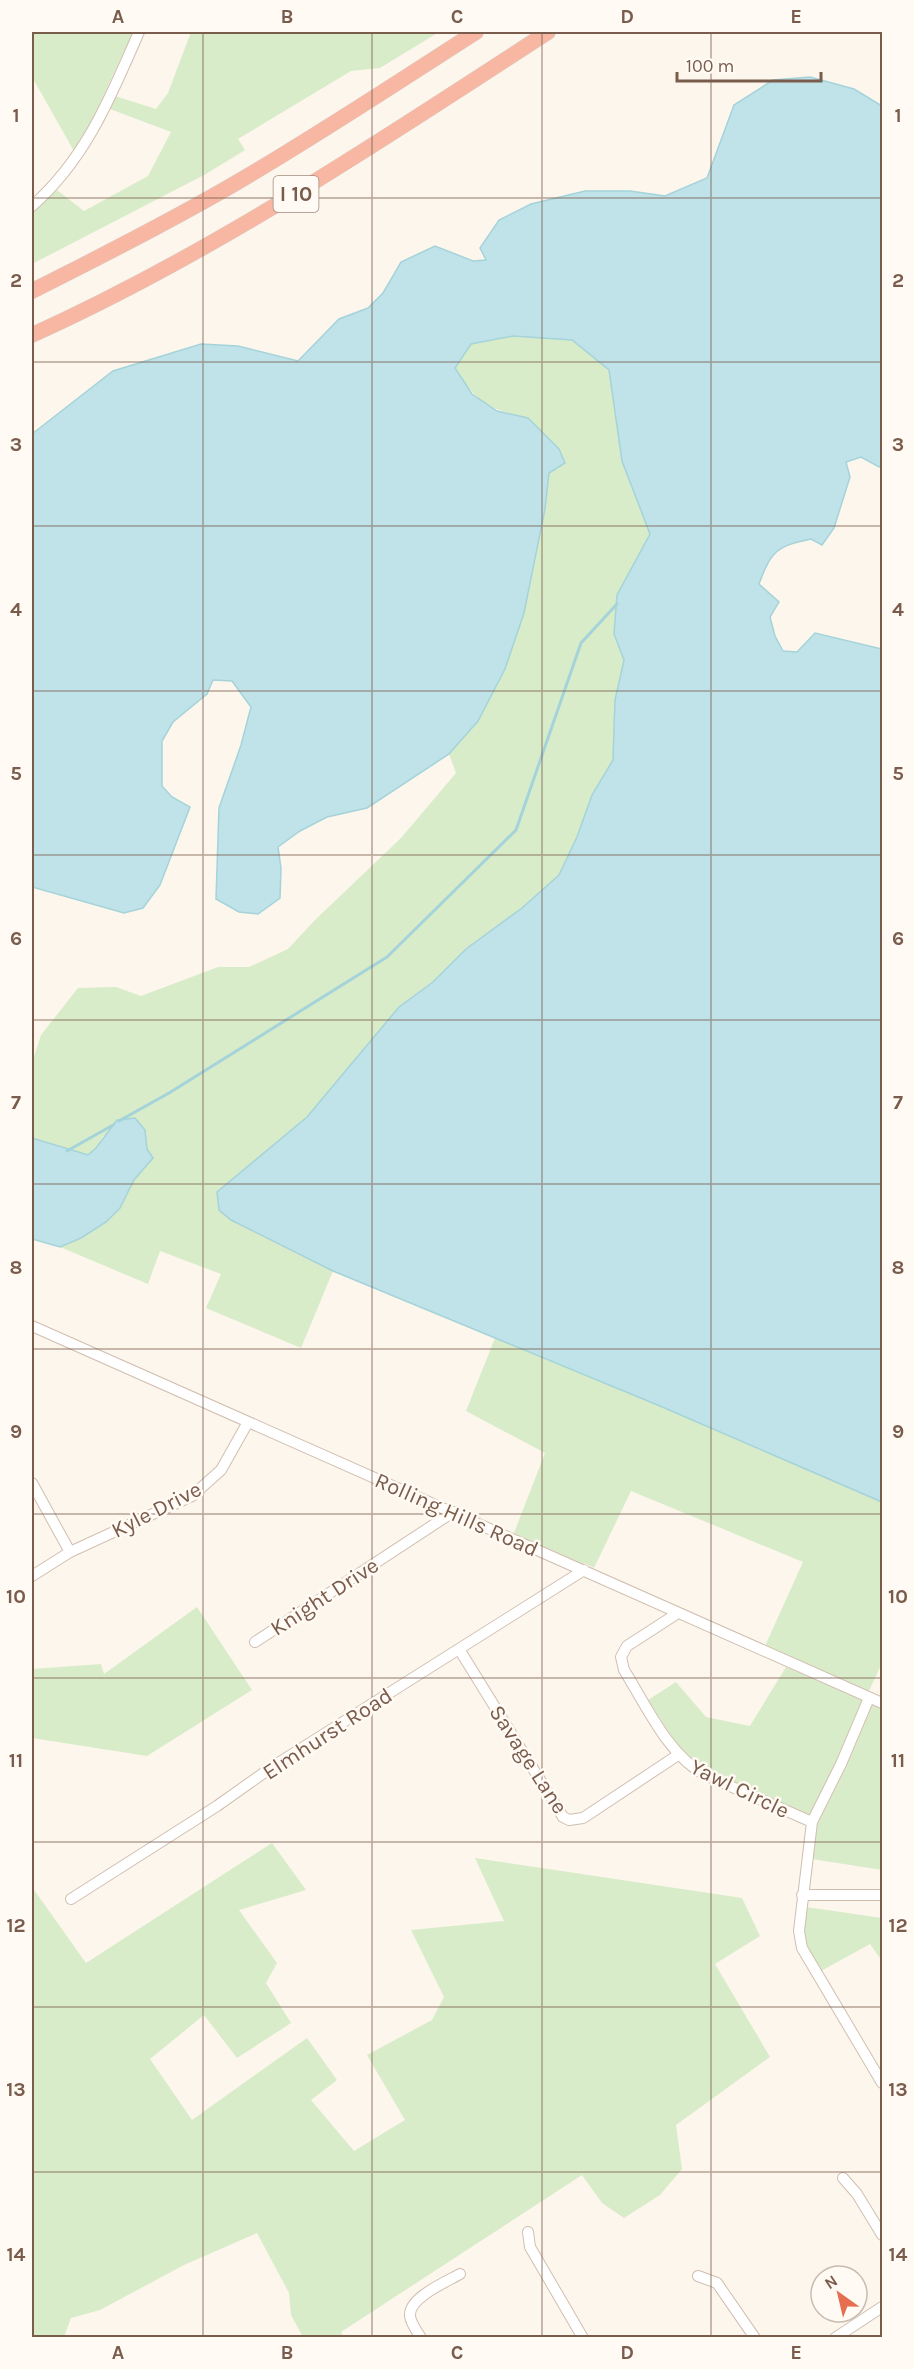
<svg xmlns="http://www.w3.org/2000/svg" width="914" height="2369" viewBox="0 0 914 2369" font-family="Karla,sans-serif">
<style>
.green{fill:#d8ecc9}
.water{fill:#bfe3e8;stroke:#a5d3da;stroke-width:1.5}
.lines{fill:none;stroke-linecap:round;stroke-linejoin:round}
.stream{stroke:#a5d3da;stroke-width:3}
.minor-casing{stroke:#d1beb0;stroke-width:12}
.highway-casing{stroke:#dad1cd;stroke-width:16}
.minor{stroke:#fff;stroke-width:10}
.highway{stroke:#f7b7a3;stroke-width:15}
.grid{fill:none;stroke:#7a5c4d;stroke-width:1.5;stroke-opacity:0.55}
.labels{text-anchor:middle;stroke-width:5;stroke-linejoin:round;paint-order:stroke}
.shield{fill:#fffaf3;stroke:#a28b7f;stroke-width:1.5}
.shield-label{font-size:21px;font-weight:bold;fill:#7a5c4d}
.street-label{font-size:22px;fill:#7a5c4d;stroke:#fffaf3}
.neatline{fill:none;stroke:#7a5c4d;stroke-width:2}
.grid-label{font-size:20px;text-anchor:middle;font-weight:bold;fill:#7a5c4d}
</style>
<rect width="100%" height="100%" fill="#fdf6ec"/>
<path class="green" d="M32 32H133L85 135 74 151 32 77Z
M191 32H439L380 68 351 71 238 139 245 150 206 174 32 264V213L57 190 84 211 148 176 171 132 110 109 115 96 156 109 168 93Z
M513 336 572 340 609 370 622 461 650 534 614 634 624 660 615 701 613 760 592 795 577 837 559 875 522 908 466 949 433 982 399 1007 307 1117 217 1192 231 1220 333 1271 301 1348 206 1308 221 1274 160 1251 148 1284 60 1247 81 1238 106 1222 120 1208 134 1180 152 1158 147 1149 145 1130 103 1136 96 1148 88 1155 32 1138V1062L41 1035 78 988 116 987 141 996 218 967H249L288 949 315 920 401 838 456 773 449 754 478 721 505 669 524 613 545 509 549 473 528 418C486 408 478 404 455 368L471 344Z
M495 1338 660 1406 882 1502V1663L869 1691 765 1646 803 1562 631 1491 594 1568 585 1563 583 1564 514 1533 545 1453 466 1411Z
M197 1607 252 1690 147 1756 32 1738V1669L101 1664 104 1674Z
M786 1667 863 1700 837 1761 809 1816 696 1764 680 1749 648 1700 676 1682 706 1717 750 1726Z
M872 1705 882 1709V1870L812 1859 817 1825 846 1767Z
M272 1843 306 1890 239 1910 277 1963 266 1983 291 2023 237 2058 204 2015 150 2059 192 2120 307 2038 337 2080 311 2100 354 2151 405 2120 367 2055 432 2020 444 1997 411 1930 504 1921 475 1858 742 1898 760 1936 715 1964 770 2057 676 2125 682 2169 660 2195 624 2218 602 2203 582 2175 341 2332 343 2337H303L291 2315 289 2293 257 2233 184 2265 100 2310 71 2318 64 2337H32V1887L86 1963Z
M806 1907 882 1918V1961L870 1944 821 1971C805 1944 803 1939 806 1907Z"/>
<path class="water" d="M810 77 854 89 882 106V466L879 467 861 457 846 462 850 477 834 528 822 545 811 539C777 546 771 551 759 584L779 602 770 617 775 636 783 651 797 652 815 633 882 649V1502L660 1406 333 1271 231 1220 219 1210 217 1192 307 1117 399 1007 433 982 466 949 522 908 559 875 577 837 592 795 613 760 615 700 624 660 614 634 617 595 650 534 622 461 609 370 572 340 513 336 471 344 455 368 472 394 497 411 528 418 559 449 565 463 549 473 545 509 524 613 505 669 478 721 449 754 367 808 327 817 300 831 278 847 281 868 280 898 258 914 239 912 216 899 219 808 241 745 251 707 232 681 213 680 207 694 173 722 162 741V786L172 797 190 807 160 885 143 908 124 913 32 887V434L113 371 201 344 238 346 298 361 339 319 368 308 383 293 401 262 435 246 473 261 486 260 480 248 499 220 531 204 585 191H630L665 196 707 178 734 105 773 80Z
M135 1118 145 1130 147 1149 153 1158 134 1180 120 1208 106 1222 81 1238 60 1247 32 1239V1138L88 1155 96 1148 117 1120Z"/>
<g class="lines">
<path class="stream" d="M119 1121 169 1093 387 957 516 830 581 643 617 604
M67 1151 113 1125"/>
<g class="minor-casing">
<path id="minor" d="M32 206C86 159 111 96 139 32
M32 1326 882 1703
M32 1483 70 1552
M32 1576 70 1552 192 1496 221 1470 248 1422
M678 1613 627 1646 621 1657 624 1670C646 1705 668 1755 705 1775L812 1822
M255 1642 453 1512
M459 1649 563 1817 569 1820 583 1818 678 1755
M869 1698 841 1764 812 1822 799 1931 802 1948 882 2083
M802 1895H882
M71 1899 217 1806 272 1767 584 1570
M843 2178 857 2194 882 2235
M528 2232 530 2247 583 2338
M698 2276 717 2283 755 2338
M421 2338C417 2331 411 2324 410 2316 408 2298 446 2282 460 2274
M835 2338 882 2307"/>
</g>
<g class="highway-casing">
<path id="highway" d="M32 291C102 256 173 220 241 180 321 133 398 82 476 32
M32 335C215 252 380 141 548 32"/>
</g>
<use href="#minor" class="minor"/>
<use href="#highway" class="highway"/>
</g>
<path class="grid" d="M203 32V2338M372 32V2338M542 32V2338M711 32V2338M32 198H882M32 362H882M32 526H882M32 691H882M32 855H882M32 1020H882M32 1184H882M32 1349H882M32 1514H882M32 1678H882M32 1842H882M32 2007H882M32 2172H882"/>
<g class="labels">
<rect class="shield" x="273.5" y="176" width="45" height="36" rx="4.5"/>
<g class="shield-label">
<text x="296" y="201">I 10</text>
</g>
<g class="street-label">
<text transform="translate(156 1509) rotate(-27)" y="8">Kyle Drive</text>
<text transform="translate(457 1514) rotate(24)" y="8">Rolling Hills Road</text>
<text transform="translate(324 1596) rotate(-33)" y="8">Knight Drive</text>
<text transform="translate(327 1733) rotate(-33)" y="8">Elmhurst Road</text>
<text transform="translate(529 1759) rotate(57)" y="8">Savage Lane</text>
<text transform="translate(740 1788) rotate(26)" y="8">Yawl Circle</text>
</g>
</g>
<rect width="914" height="2369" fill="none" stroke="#fffaf3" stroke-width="66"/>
<g transform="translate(839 2294) rotate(326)"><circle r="28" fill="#fffaf3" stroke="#cabbb1" stroke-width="1.5"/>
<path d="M0-4.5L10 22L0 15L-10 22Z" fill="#e76f51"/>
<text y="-9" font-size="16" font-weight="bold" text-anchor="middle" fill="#7a5c4d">N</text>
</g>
<path d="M677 72v9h144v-9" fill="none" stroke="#7a5c4d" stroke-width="3"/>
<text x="686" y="72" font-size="18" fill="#7a5c4d" stroke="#fffaf3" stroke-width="4.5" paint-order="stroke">100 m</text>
<rect x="33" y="33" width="848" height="2303" class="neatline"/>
<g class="grid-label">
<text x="118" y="23">A</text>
<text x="287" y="23">B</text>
<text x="457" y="23">C</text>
<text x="627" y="23">D</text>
<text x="796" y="23">E</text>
<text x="16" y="122">1</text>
<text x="898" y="122">1</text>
<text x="16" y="287">2</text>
<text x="898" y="287">2</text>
<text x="16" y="451">3</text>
<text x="898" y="451">3</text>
<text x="16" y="616">4</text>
<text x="898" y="616">4</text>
<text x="16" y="780">5</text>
<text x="898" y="780">5</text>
<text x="16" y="945">6</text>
<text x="898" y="945">6</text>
<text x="16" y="1109">7</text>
<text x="898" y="1109">7</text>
<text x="16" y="1274">8</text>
<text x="898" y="1274">8</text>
<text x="16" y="1438">9</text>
<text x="898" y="1438">9</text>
<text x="16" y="1603">10</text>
<text x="898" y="1603">10</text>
<text x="16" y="1767">11</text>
<text x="898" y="1767">11</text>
<text x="16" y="1932">12</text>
<text x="898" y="1932">12</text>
<text x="16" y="2096">13</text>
<text x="898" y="2096">13</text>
<text x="16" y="2261">14</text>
<text x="898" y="2261">14</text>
<text x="118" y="2359">A</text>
<text x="287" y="2359">B</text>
<text x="457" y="2359">C</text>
<text x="627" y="2359">D</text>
<text x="796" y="2359">E</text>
</g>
</svg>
